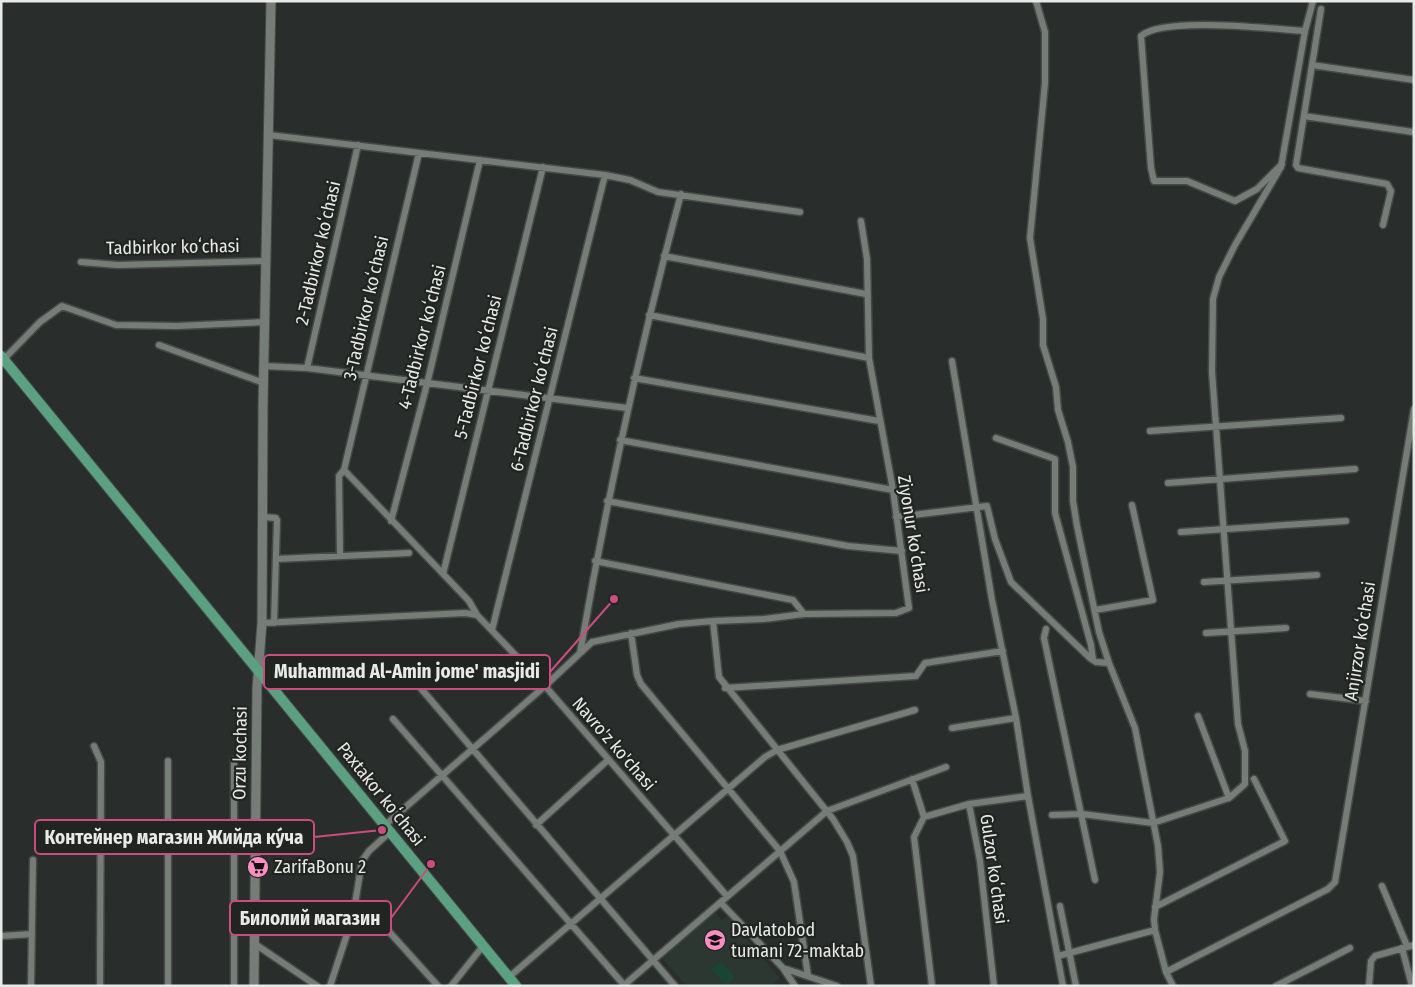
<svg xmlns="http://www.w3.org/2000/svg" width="1415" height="987" viewBox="0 0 1415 987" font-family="'Fira Sans Condensed',sans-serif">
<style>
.built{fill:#2b3730}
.green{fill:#194632}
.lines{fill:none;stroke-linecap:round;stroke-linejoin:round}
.minor-casing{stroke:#454a47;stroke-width:9}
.secondary-casing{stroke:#454a47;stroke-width:11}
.primary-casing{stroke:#454a47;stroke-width:12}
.minor{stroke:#767c78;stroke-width:6}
.secondary{stroke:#767c78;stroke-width:9}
.primary{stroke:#5aa081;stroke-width:10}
.labels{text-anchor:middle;stroke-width:4.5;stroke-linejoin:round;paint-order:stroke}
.street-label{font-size:18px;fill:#e7eae8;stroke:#202522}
.poi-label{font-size:18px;fill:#e7eae8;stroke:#202522;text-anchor:start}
.leader{fill:none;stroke:#cb4c7e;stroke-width:2}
.callout-dot{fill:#cb4c7e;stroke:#202522;stroke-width:2}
.callout{fill:#202522;stroke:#cb4c7e;stroke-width:2}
.callout-label{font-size:19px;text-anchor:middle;font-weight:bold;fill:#e7eae8}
</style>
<rect width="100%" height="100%" fill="#292e2c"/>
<path class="built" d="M714 911 722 921 727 916 780 978 771 986H686L662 958Z"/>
<path class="green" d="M721 961 735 977 726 985 711 969Z"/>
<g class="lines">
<g class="minor-casing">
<path id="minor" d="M1036 1 1045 32V83L1030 238 1043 319V345L1056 387 1058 410 1068 442 1073 467V501L1077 526 1099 632 1109 663 1135 728 1143 769 1158 846 1160 872 1154 919 1155 930 1166 972 1173 986
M1321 9 1296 165 1298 168 1387 184 1391 191 1383 225
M1312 65 1414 80
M1304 116 1413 132
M269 135 605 175 630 180 658 192 800 212
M1282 164 1257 189 1235 201 1187 181H1154L1151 168 1141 36C1164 16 1272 29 1305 31
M664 256 866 294
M81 262 118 265 267 261
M649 315 869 358
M159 345 264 383
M4 359 40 322 62 306 116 325 177 326 265 322
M952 361 992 600 1016 718 1028 796 969 804
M264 366 307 368 627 408
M307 368 358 145
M634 378 879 421
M1150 431 1341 418
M996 438 1055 459V513L1091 645 1093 660
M620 440 893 490
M344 470 469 601 477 615 545 686 726 895
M1168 483 1355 469
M607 501 848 546 902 551
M263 517 276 518 277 520 274 623
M896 517 987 506 995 539 1011 582 1090 658 1096 662 1109 663
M391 521 427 384 480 160
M1181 532 1346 521
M340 555 339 476 344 470 419 153
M276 559 409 553
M595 561 793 600 804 614
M443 574 543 167
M1204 582 1317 575
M1095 610 1153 600 1132 505
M713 621 719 677 833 819 847 842 853 856 871 986
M262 623 465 613 477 615
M1046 629 1044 638 1095 880
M492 630 605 175
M631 633 637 675 641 684 780 851 794 882 808 976
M1206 633 1286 628
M580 653C607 498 640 346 681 194
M412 678 675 986
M725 688 916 676 925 663 1003 651
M1310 694 1366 701
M393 719 624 985
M952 728 1016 718
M94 746 101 762 100 986
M234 760V986
M168 761V986
M912 779 924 817 914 837 932 986
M1028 796 1063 986
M1229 798 1245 784V751L1238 724 1212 372 1213 299 1219 277 1235 245 1281 167 1305 31 1313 1
M1052 815 1082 814 1153 823 1229 798 1198 716
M924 817 969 804 980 861 994 986
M385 825 545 686 592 642 679 624 713 621 764 619 804 614 896 613 909 608 893 490 869 358 867 259 861 221
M536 825 608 760
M1382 886 1407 946
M721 903 783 968 795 986
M1060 906 1076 986
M1155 907 1285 841 1254 779
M384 926 438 986
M1 936 32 934
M255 944 317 986
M1402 948 1412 986
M1058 956 1155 930
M783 968 837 986
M1166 972 1328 889 1335 882 1414 409
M509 977 765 757 777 750 915 710
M31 986 33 860
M330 986 353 916 362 861 369 851 391 831
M451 986 483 946
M623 986 827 811 946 767
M1276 986 1350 948
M1369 986 1371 961 1375 956 1414 945"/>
</g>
<g class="secondary-casing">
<path id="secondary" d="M254 986 257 688 262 623 263 405 271 1"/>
</g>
<g class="primary-casing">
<path id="primary" d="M1 356 516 986"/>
</g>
<use href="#minor" class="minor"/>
<use href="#secondary" class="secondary"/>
<use href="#primary" class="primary"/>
</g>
<defs>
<g id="supermarket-disc" transform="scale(1.125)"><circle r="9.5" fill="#fc8fc1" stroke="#202522"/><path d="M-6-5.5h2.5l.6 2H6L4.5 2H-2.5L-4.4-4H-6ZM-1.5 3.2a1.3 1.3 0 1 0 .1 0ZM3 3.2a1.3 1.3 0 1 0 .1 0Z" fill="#111"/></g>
<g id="school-disc" transform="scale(1.125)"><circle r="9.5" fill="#fc8fc1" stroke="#202522"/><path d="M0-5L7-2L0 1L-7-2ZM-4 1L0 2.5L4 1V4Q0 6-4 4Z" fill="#111"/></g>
</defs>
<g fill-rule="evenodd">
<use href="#supermarket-disc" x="258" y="867"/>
<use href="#school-disc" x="715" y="940"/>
</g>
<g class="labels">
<g class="street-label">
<text transform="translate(173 247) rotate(-1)" y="6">Tadbirkor koʻchasi</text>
<text transform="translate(318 253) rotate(-77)" y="6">2-Tadbirkor koʻchasi</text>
<text transform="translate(366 308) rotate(-77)" y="6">3-Tadbirkor koʻchasi</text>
<text transform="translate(422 337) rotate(-76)" y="6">4-Tadbirkor koʻchasi</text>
<text transform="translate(478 367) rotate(-76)" y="6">5-Tadbirkor koʻchasi</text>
<text transform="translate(534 399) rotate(-76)" y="6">6-Tadbirkor koʻchasi</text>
<text transform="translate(913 534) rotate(81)" y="6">Ziyonur koʻchasi</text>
<text transform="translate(1360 641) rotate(-81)" y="6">Anjirzor koʻchasi</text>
<text transform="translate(614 744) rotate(49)" y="6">Navro'z ko'chasi</text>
<text transform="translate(240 753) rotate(-89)" y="6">Orzu kochasi</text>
<text transform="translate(381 794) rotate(51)" y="6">Paxtakor koʻchasi</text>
<text transform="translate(994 869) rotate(82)" y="6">Gulzor koʻchasi</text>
</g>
<g class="poi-label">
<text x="274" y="873">ZarifaBonu 2</text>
<text x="731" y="936">Davlatobod<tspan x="731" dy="21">tumani 72-maktab</tspan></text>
</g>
</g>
<path class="leader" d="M614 599L550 672M382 830L314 837M431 864L391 918"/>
<g class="callout-dot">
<circle cx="614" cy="599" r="5"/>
<circle cx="382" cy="830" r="5"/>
<circle cx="431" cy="864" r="5"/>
</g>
<g class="callout">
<rect x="264" y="655" width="286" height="34" rx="5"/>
<rect x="35" y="820" width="279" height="34" rx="5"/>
<rect x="230" y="901" width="161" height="34" rx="5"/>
</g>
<g class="callout-label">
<text x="407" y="678">Muhammad Al-Amin jome' masjidi</text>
<text x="174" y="844">Контейнер магазин Жийда ку́ча</text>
<text x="310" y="925">Билолий магазин</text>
</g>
<rect width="1415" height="987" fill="none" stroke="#e7eae8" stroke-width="5"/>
</svg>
